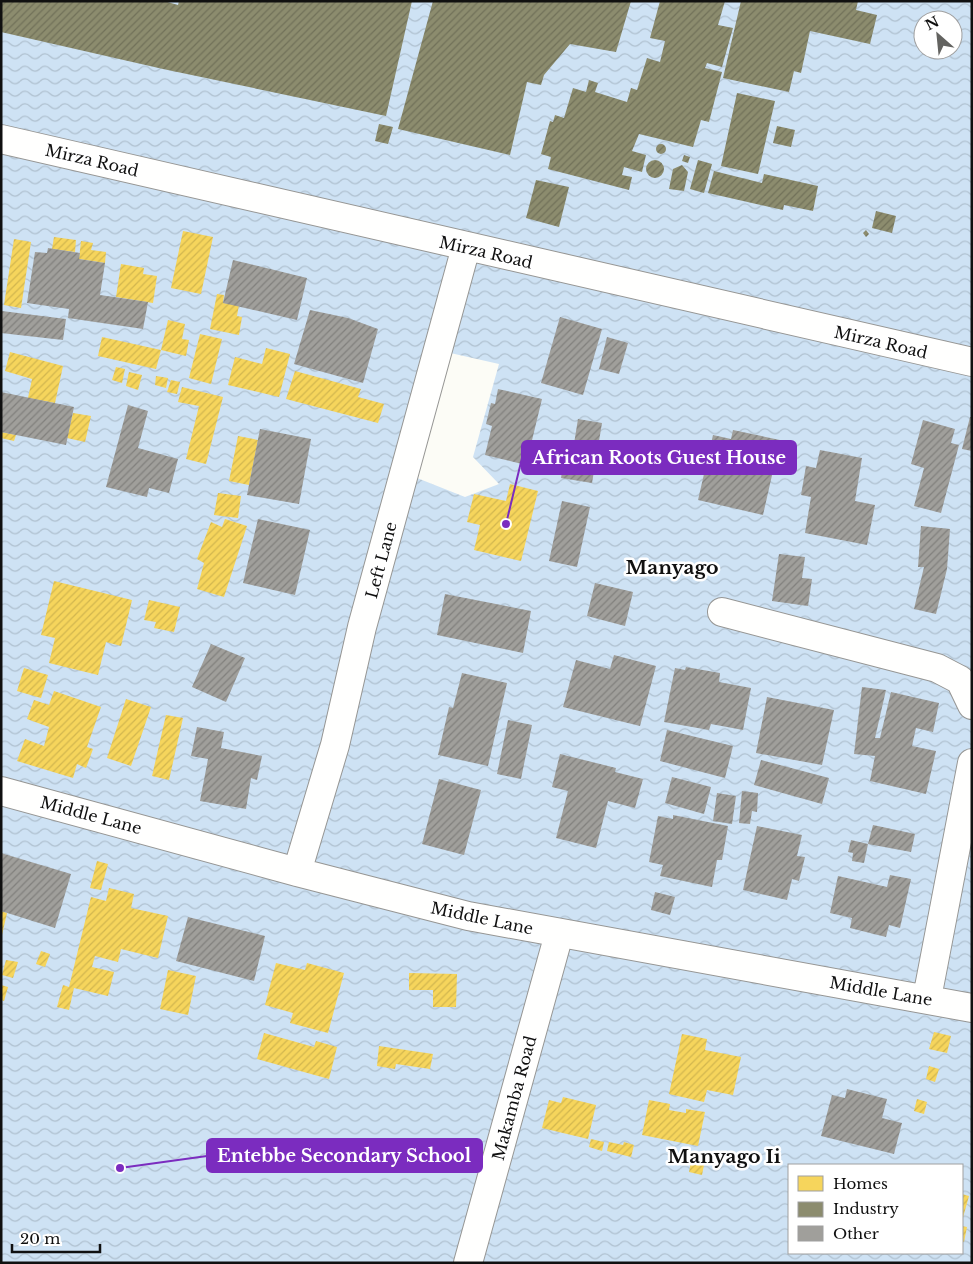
<svg xmlns="http://www.w3.org/2000/svg" width="973" height="1264" viewBox="0 0 973 1264" font-family="'Libre Baskerville',serif">
<style>
.water{fill:url(#water-waves);fill-rule:evenodd}
.homes{fill:url(#homes-hatch)}
.industry{fill:url(#industry-hatch)}
.building{fill:url(#building-hatch)}
.lines{fill:none;stroke-linecap:round;stroke-linejoin:round}
.minor-casing{stroke:#969694;stroke-width:30}
.minor{stroke:#fffffe;stroke-width:28}
.labels{text-anchor:middle;stroke-width:5;stroke-linejoin:round;paint-order:stroke}
.street-label{font-size:16px;fill:#101010;stroke:#fff}
.quarter-label{font-size:19px;font-weight:bold;fill:#101010;stroke:#fff}
.leader{fill:none;stroke:#7b2cbf;stroke-width:2}
.callout-dot{fill:#7b2cbf;stroke:#fff;stroke-width:2}
.callout{fill:#7b2cbf;stroke:#7b2cbf;stroke-width:2}
.callout-label{font-size:18px;text-anchor:middle;font-weight:bold;fill:#fff}
</style>
<defs>
<pattern id="water-waves" width="16" height="10" patternUnits="userSpaceOnUse" patternTransform="scale(1.25)"><rect width="16" height="10" fill="#cee2f4"/><path d="M0 5q4-4 8 0t8 0" fill="none" stroke="#b0c1d0"/></pattern>
<pattern id="homes-hatch" width="6" height="6" patternUnits="userSpaceOnUse" patternTransform="scale(1.25)"><rect width="6" height="6" fill="#f6d55c"/><path d="M-1 1l2-2M0 6l6-6M5 7l2-2" fill="none" stroke="#d2b64f"/></pattern>
<pattern id="industry-hatch" width="6" height="6" patternUnits="userSpaceOnUse" patternTransform="scale(1.25)"><rect width="6" height="6" fill="#8c8c6e"/><path d="M-1 1l2-2M0 6l6-6M5 7l2-2" fill="none" stroke="#717159"/></pattern>
<pattern id="building-hatch" width="6" height="6" patternUnits="userSpaceOnUse" patternTransform="scale(1.25)"><rect width="6" height="6" fill="#a09f9b"/><path d="M-1 1l2-2M0 6l6-6M5 7l2-2" fill="none" stroke="#81807d"/></pattern>
</defs>
<rect width="100%" height="100%" fill="#fcfcf6"/>
<path class="water" d="M1 1H972V1263H1ZM923 20H953V50H923ZM446 352 499 364 473 457 499 484 465 497 412 476ZM789 1165H962V1253H789Z"/>
<path class="homes" d="M183 231 213 237 201 294 171 288Z
M54 237 76 240 75 252 52 249Z
M14 239 31 242 21 308 4 305Z
M81 241 93 243 91 250 106 252 105 263 79 259Z
M121 264 144 268 143 274 157 276 153 303 116 297Z
M217 294 224 295 223 303 239 305 237 316 242 317 239 335 210 329Z
M168 320 185 324 182 339 189 340 186 356 161 350Z
M200 334 222 339 211 384 189 378Z
M102 337 161 350 156 369 98 356Z
M266 348 290 354 279 397 228 385 235 357 262 364Z
M10 352 63 366 55 403 28 398 32 379 5 371Z
M116 367 125 369 122 383 112 380Z
M295 371 361 389 358 397 384 404 378 423 286 399Z
M129 372 142 375 138 390 126 386Z
M156 376 168 378 166 388 155 385Z
M171 380 180 382 177 394 167 392Z
M182 387 223 397 206 464 186 459 199 406 178 402Z
M73 413 91 416 85 442 67 438Z
M1 432 16 435 14 441 1 438Z
M238 436 258 440 249 485 229 481Z
M510 484 538 491 521 561 474 550 480 525 467 522 474 494 506 501Z
M218 493 241 496 238 518 214 515Z
M225 519 247 526 224 597 197 589 204 563 197 559 211 522 222 527Z
M54 581 132 600 121 646 106 642 98 675 49 663 55 638 41 635Z
M149 600 180 607 174 632 154 628 156 622 144 620Z
M24 668 48 675 41 698 17 691Z
M54 691 101 707 87 747 93 749 86 768 77 764 73 778 17 761 25 739 44 746 49 727 27 719 34 700 49 705Z
M126 699 151 707 131 766 107 758Z
M166 715 183 718 169 780 152 776Z
M97 861 108 864 101 890 90 888Z
M109 888 134 894 131 908 168 916 158 958 121 949 118 962 95 956 92 967 114 972 108 996 74 988 69 1010 57 1007 63 985 69 987 91 897 106 901Z
M1 911 7 913 2 935H1Z
M41 951 50 954 45 967 36 964Z
M6 960 18 962 13 978 2 975Z
M276 963 305 970 307 963 344 973 328 1033 290 1023 293 1013 265 1005Z
M168 970 196 976 188 1015 160 1009Z
M409 973 457 974 456 1007H433V990H409Z
M1 985 8 987 4 1001 1 1000Z
M934 1032 951 1036 947 1053 929 1049Z
M264 1033 314 1047 316 1041 337 1047 329 1079 257 1059Z
M682 1034 707 1039 705 1050 741 1057 733 1095 707 1090 704 1102 669 1094Z
M379 1046 433 1054 430 1069 396 1064 395 1069 377 1066Z
M929 1066 939 1069 935 1082 926 1079Z
M563 1097 596 1105 588 1139 542 1128 549 1100 561 1103Z
M917 1099 927 1102 924 1114 914 1111Z
M649 1100 670 1104 669 1110 686 1113V1109L705 1112 698 1146 642 1135Z
M591 1139 604 1142 602 1151 589 1147Z
M609 1142 623 1145 624 1142 634 1145 631 1157 607 1151Z
M691 1162 704 1165 702 1175 689 1172Z
M962 1194 969 1196 962 1221Z
M962 1226 967 1227 964 1242 962 1241Z"/>
<path class="industry" d="M1 1H164L178 5 179 1H412L386 116 163 69 1 32Z
M433 1H631L616 52 570 44 544 75 541 85 527 82 510 155 398 129Z
M660 1H725L718 25 733 28 722 67 707 63 705 68 722 72 709 122 701 120 693 147 639 134 632 151 646 155 642 172 624 167 622 175 632 177 629 190 548 169 551 157 541 154 550 121 553 122 555 115 564 118 573 88 586 92 589 80 598 83 595 92 627 102 631 88 637 90 647 58 660 62 665 41 650 38Z
M741 1H858L856 10 877 15 870 44 810 31 801 73 794 71 789 92 723 78Z
M737 93 775 101 758 174 721 166Z
M379 124 393 127 388 144 375 141Z
M777 126 795 130 791 147 773 143Z
M656 149a5 5 0 1 1 10 0a5 5 0 1 1-10 0Z
M684 155 690 157 688 163 682 161Z
M646 169a9 9 0 1 1 18 0a9 9 0 1 1-18 0Z
M698 160 712 164 704 193 690 189Z
M682 165 688 172 684 191 669 189 673 169Z
M714 171 762 183 764 174 818 186 813 211 784 205 783 210 708 193Z
M536 180 569 187 559 227 526 218Z
M876 211 896 216 892 233 872 228Z
M866 230 869 234 866 237 863 233Z"/>
<path class="building" d="M48 248 80 253 79 259 105 263 100 295 148 302 143 329 68 318 69 309 27 303 35 252 47 253Z
M233 260 307 278 297 320 223 303Z
M310 310 348 318 378 329 363 383 294 364Z
M2 311 66 319 63 340 1 333Z
M560 317 602 329 583 395 541 383Z
M607 337 628 343 619 374 599 369Z
M498 389 542 399 526 465 485 455 492 426 486 424 491 403 495 404Z
M1 392 74 407 66 445 1 432Z
M128 405 148 411 138 448 178 459 169 493 149 488 147 497 106 487Z
M970 417H972V451L962 449Z
M578 419 602 423 592 483 561 478 566 448 573 450Z
M923 420 955 429 951 443 959 445 941 513 914 506 924 468 911 464Z
M260 429 311 439 299 504 247 495Z
M733 430 780 440 763 515 698 500 713 435 731 439Z
M820 450 862 458 855 501 875 505 867 545 805 533 811 497 801 495 806 466 816 468Z
M562 501 590 507 577 567 549 561Z
M258 519 310 530 295 595 243 583Z
M921 526 950 529 947 569 936 614 914 609 924 567H918Z
M779 554 805 557 802 578 812 579 808 606 772 601Z
M595 583 633 592 625 626 587 616Z
M445 594 531 611 523 653 437 635Z
M211 644 245 658 226 702 192 687Z
M614 655 656 666 640 726 563 707 576 660 610 669Z
M686 667 720 673 719 682 751 688 743 730 711 724 709 730 664 722 675 668 685 670Z
M462 673 507 683 488 766 438 755 449 707 453 708Z
M862 687 886 690 875 738H880L891 692 939 703 933 732 916 728 912 746 936 751 926 794 870 781 875 756 854 754Z
M767 697 834 710 822 765 756 753Z
M508 720 532 725 521 779 497 774Z
M197 727 224 732 221 748 262 756 257 780 251 778 246 809 200 801 208 759 191 756Z
M667 730 733 746 725 778 660 761Z
M560 754 616 768 615 772 643 779 635 808 608 801 596 848 556 838 568 791 552 787Z
M761 760 829 778 822 804 754 785Z
M672 777 711 787 704 814 665 803Z
M439 779 481 790 464 855 422 844Z
M742 791 758 793 757 812 752 811 750 824 739 823Z
M717 793 736 796 732 824 713 821Z
M673 815 728 826 722 860H717L712 887 660 876 663 865 649 862 658 816 673 819Z
M873 825 915 834 911 852 868 844Z
M757 826 802 835 797 856 805 857 799 881 792 879 787 900 743 890Z
M851 840 868 844 864 863 852 861 853 853 848 852Z
M1 853 71 874 55 928 1 911Z
M890 875 911 879 900 928 889 925 886 937 850 928 852 918 830 913 838 876 887 887Z
M655 892 675 897 670 915 651 910Z
M188 917 265 936 254 981 176 961Z
M847 1089 887 1099 882 1118 902 1123 894 1154 821 1136 832 1095 845 1098Z"/>
<g class="lines">
<g class="minor-casing">
<path id="minor" d="M1 139 972 362
M722 612 937 668 960 680 972 705
M1 791 297 872 468 916 972 1008
M297 872 335 745 362 627 466 247
M927 998 972 763
M468 1263 559 934"/>
</g>
<use href="#minor" class="minor"/>
</g>
<g class="labels">
<g class="street-label">
<text transform="translate(92 160) rotate(13)" y="6">Mirza Road</text>
<text transform="translate(486 252) rotate(13)" y="6">Mirza Road</text>
<text transform="translate(881 342) rotate(13)" y="6">Mirza Road</text>
<text transform="translate(381 560) rotate(-75)" y="6">Left Lane</text>
<text transform="translate(91 815) rotate(15)" y="6">Middle Lane</text>
<text transform="translate(482 918) rotate(12)" y="6">Middle Lane</text>
<text transform="translate(881 991) rotate(10)" y="6">Middle Lane</text>
<text transform="translate(514 1098) rotate(-75)" y="6">Makamba Road</text>
</g>
<g class="quarter-label">
<text x="672" y="574">Manyago</text>
<text x="724" y="1163">Manyago Ii</text>
</g>
</g>
<path class="leader" d="M506 524L522 458M120 1168L207 1156"/>
<g class="callout-dot">
<circle cx="506" cy="524" r="5"/>
<circle cx="120" cy="1168" r="5"/>
</g>
<g class="callout">
<rect x="522" y="441" width="274" height="33" rx="5"/>
<rect x="207" y="1139" width="275" height="33" rx="5"/>
</g>
<g class="callout-label">
<text x="659" y="464">African Roots Guest House</text>
<text x="344" y="1162">Entebbe Secondary School</text>
</g>
<rect width="973" height="1264" fill="none" stroke="#101010" stroke-width="5"/>
<rect x="788" y="1164" width="175" height="90" fill="#ffffff" stroke="#9f9f9f"/>
<rect x="798" y="1176" width="25" height="15" fill="#f6d55c" stroke="#9f9f9f"/>
<text x="833" y="1189" font-size="15" fill="#101010">Homes</text>
<rect x="798" y="1202" width="25" height="15" fill="#8c8c6e" stroke="#9f9f9f"/>
<text x="833" y="1214" font-size="15" fill="#101010">Industry</text>
<rect x="798" y="1226" width="25" height="15" fill="#a09f9b" stroke="#9f9f9f"/>
<text x="833" y="1239" font-size="15" fill="#101010">Other</text>
<g transform="translate(938 35) rotate(333)"><circle r="24" fill="#ffffff" stroke="#9f9f9f"/>
<path d="M0-4L9 19L0 12L-9 19Z" fill="#636360"/>
<text y="-8" font-size="14" font-weight="bold" text-anchor="middle" fill="#101010">N</text>
</g>
<path d="M12 1244v8h88v-8" fill="none" stroke="#101010" stroke-width="2.5"/>
<text x="20" y="1244" font-size="15" fill="#101010" stroke="#ffffff" stroke-width="4" paint-order="stroke">20 m</text>
</svg>
